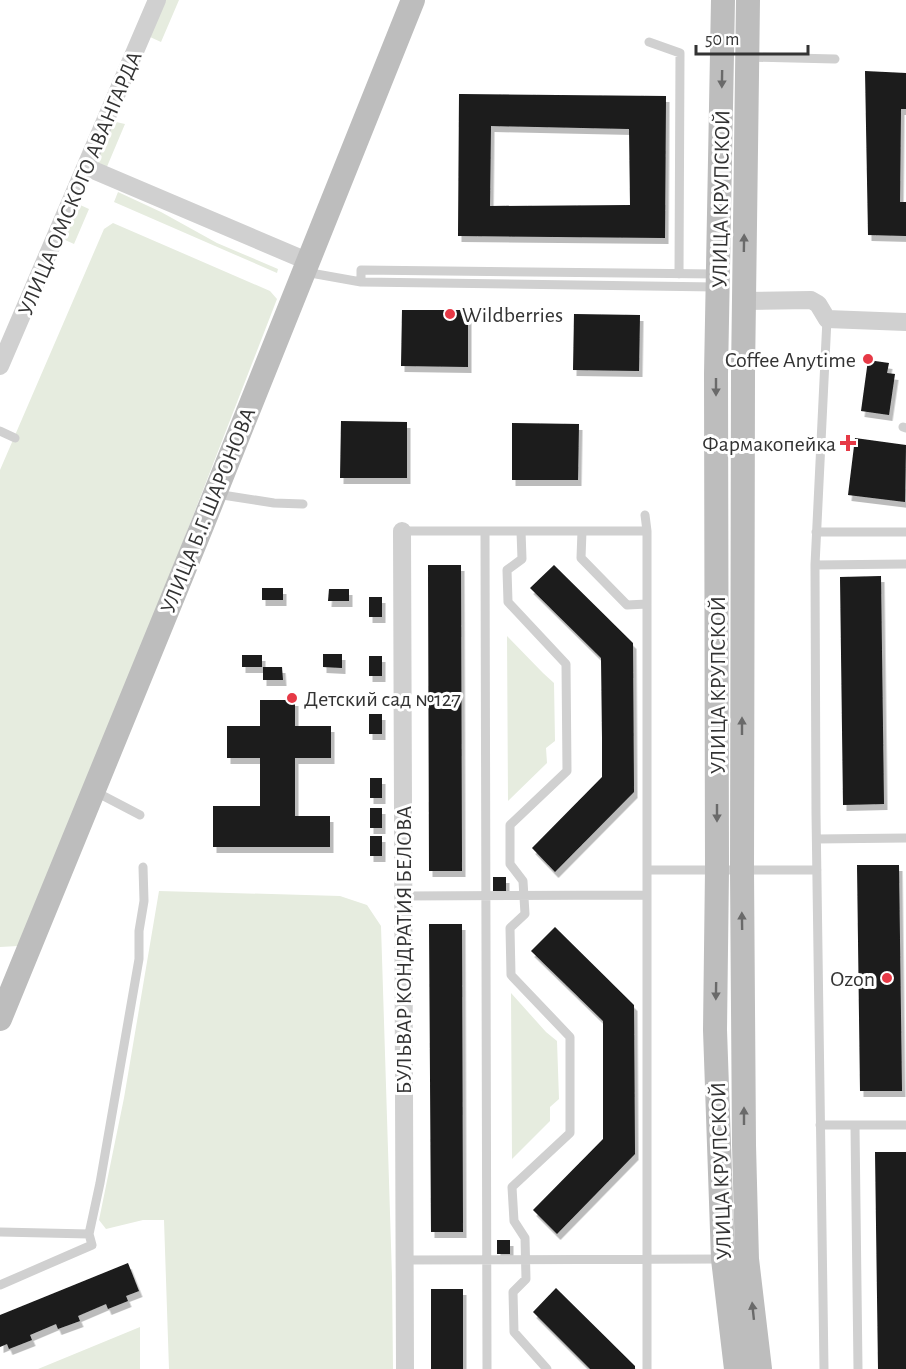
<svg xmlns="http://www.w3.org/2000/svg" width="906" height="1369" viewBox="0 0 906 1369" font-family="'Alegreya Sans',sans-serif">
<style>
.green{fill:#e6ecdf}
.building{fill:#1a1a1a;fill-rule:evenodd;filter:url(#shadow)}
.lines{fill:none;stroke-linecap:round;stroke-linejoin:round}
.service{stroke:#d0d0d0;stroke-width:9}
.minor{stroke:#d0d0d0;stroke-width:18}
.secondary{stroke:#bdbdbd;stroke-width:24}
.oneway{fill:#6a6a6a}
.poi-dot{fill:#e63946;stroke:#fff;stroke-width:2}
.labels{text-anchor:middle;stroke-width:6;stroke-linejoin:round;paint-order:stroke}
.street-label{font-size:22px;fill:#333;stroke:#fff}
.poi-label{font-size:22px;fill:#333;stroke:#fff;text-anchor:end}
</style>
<defs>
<filter id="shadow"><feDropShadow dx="3.5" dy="6" stdDeviation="0" flood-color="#0004"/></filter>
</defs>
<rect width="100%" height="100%" fill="#fff"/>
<path class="green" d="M166 0H179L161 42 150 37Z
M116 122 125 124 106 169 98 163V158L113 124Z
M118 192 161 212 217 243 278 269 277 273 114 202Z
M78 204 89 209 74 244 63 239Z
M113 223 270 291 277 299 167 583 18 946 0 947V470L104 229Z
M507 636 543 673 554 683 555 741 546 748 547 763 508 801Z
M159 891 340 896 367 905 381 926 392 1277 393 1369H169L164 1220H143L106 1229 99 1220 124 1098Z
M511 993 546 1032 557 1041 559 1099 550 1107V1121L512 1159Z
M140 1327V1369H38Z"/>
<path class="building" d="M865 71 906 73V109H901L900 202H906V236L868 235Z
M459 94 666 96 665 238 458 236ZM491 126 629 129 630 205 490 206Z
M402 310H468V367L401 366Z
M574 314 640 315 639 371 573 370Z
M868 360 889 363 887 373 895 374 889 415 861 411Z
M341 421 407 422V478H340Z
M512 423 579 424 578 480H512Z
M855 438 906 445 905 502 848 495Z
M428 565H461L462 871H429Z
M554 565 633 643 634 792 555 872 532 848 602 777V738L601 658 530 588Z
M881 576 884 804 843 805 840 577Z
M262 588H283V600H262Z
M329 589H349V601H328Z
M369 597H382V617H369Z
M323 654H342V668L323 667Z
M242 655H262V667H242Z
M369 656H382V676H369Z
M263 667H282L283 680H263Z
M260 700H295V726H331V758H295V816H330V847H213V806H260V758H227V726H260Z
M369 714H382V734H369Z
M370 778H382V798H370Z
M370 808H382V828H370Z
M370 836H382V856H370Z
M857 865H899L902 1091H860Z
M493 877H506V891H493Z
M429 924H462L463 1232H431Z
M555 927 634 1005 635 1154 557 1234 533 1210 603 1139V1021L531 951Z
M875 1152H906V1369H878Z
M497 1240H510V1254H497Z
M128 1263 139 1291 126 1296 128 1301 108 1309 106 1304 78 1316 80 1321 58 1329 56 1324 30 1335 32 1340 9 1349 7 1344 0 1347V1315Z
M556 1288 635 1366V1369H590L533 1312Z
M431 1289H463V1369H431Z"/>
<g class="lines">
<path class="service" d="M649 42 680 53 679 274
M747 57 835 59
M305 272 361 282 716 287
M361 282V270L716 274
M903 427 906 428
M0 431 15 438
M216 494 274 503 303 504
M645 515 647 531V1369
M402 531H647
M485 531 487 1369
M521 531 522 559 507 570 508 602 566 664 567 771 510 825V864L523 881 525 914 510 928 511 975 570 1037V1133L512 1187 514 1221 525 1238 526 1279 513 1292 514 1332 547 1369
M582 531 581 558 627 605 647 604
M816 532H906
M815 565 906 564
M94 791 140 815
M817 839 906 838
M647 870H817
M403 896 647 895
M820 1125H906
M855 1126 858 1369
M0 1232 89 1234
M404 1260 723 1259
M0 1285 92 1245 89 1234 100 1183 139 959V931L144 901 143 867
M824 1369 816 813 815 565 827 319"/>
<path class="minor" d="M86 167 307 261
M743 301 811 300 818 304 827 319 906 322
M0 366 157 0
M402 531 405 1369"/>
<path class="secondary" d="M723 0 716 374 717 870 715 1030 723 1259 736 1369
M748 0 743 374 742 870 744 1145 747 1259 760 1369
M0 1019 202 526 413 0"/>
</g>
<defs><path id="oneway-solid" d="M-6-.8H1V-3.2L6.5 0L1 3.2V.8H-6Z" transform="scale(1.5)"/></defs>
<g class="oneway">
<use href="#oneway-solid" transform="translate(722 79) rotate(91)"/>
<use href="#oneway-solid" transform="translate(744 243) rotate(-89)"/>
<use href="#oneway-solid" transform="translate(716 387) rotate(90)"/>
<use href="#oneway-solid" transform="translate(742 726) rotate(-90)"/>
<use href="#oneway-solid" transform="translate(717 813) rotate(90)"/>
<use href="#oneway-solid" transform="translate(742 921) rotate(-91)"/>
<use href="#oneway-solid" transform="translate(716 991) rotate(91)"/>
<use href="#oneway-solid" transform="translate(744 1116) rotate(-90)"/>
<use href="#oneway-solid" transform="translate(753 1311) rotate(-96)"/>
</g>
<g class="poi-dot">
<circle cx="450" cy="314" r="6"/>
<circle cx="868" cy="359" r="6"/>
<path d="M845 434h6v6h6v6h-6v6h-6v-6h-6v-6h6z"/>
<circle cx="292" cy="698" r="6"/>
<circle cx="887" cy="978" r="6"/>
</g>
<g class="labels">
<g class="street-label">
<text transform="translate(79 183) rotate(-67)" y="8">УЛИЦА ОМСКОГО АВАНГАРДА</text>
<text transform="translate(720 199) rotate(-89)" y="8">УЛИЦА КРУПСКОЙ</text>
<text transform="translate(207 510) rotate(-68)" y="8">УЛИЦА Б.Г. ШАРОНОВА</text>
<text transform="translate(717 685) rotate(-90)" y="8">УЛИЦА КРУПСКОЙ</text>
<text transform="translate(403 950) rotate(-90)" y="8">БУЛЬВАР КОНДРАТИЯ БЕЛОВА</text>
<text transform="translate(720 1171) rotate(-92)" y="8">УЛИЦА КРУПСКОЙ</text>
</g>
<g class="poi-label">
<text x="462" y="322" text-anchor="start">Wildberries</text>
<text x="856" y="367">Coffee Anytime</text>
<text x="836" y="451">Фармакопейка</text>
<text x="304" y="706" text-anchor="start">Детский сад №127</text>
<text x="875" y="986">Ozon</text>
</g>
</g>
<path d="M696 45v9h112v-9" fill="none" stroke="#333333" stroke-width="3"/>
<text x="705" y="45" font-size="18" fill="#333333" stroke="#ffffff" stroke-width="4.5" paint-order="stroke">50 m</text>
</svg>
